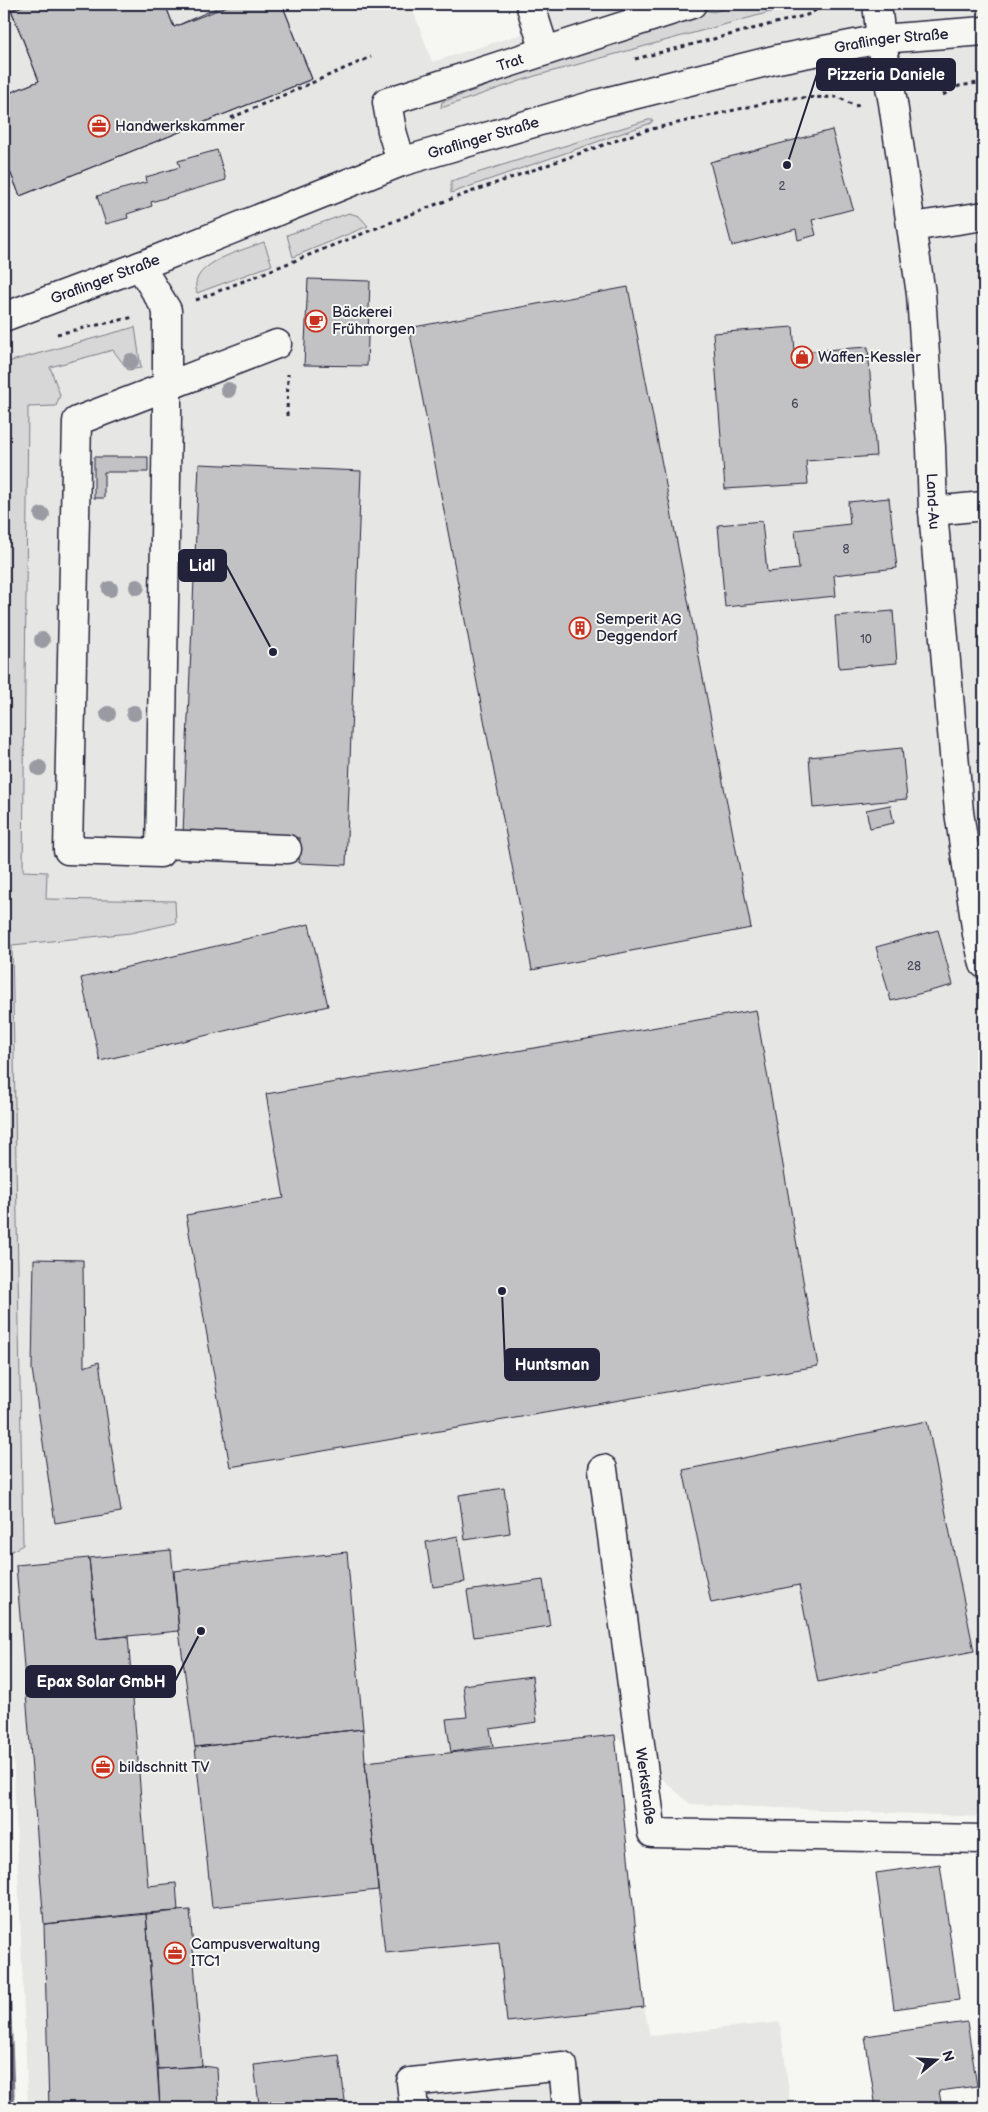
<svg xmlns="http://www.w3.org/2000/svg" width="988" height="2112" viewBox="0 0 988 2112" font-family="'Balsamiq Sans',sans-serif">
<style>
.built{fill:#e6e6e4}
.green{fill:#d7d7d7;stroke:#7c7c89}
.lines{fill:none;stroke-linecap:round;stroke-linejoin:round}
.stream{stroke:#757583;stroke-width:10}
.building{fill:#c2c2c4;stroke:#22223b}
.minor-casing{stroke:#22223b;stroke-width:31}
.path{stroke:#22223b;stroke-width:3;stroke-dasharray:4 4;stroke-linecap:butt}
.minor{stroke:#f6f6f2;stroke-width:28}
.tree{fill:#9a9aa3}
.labels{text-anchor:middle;stroke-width:4;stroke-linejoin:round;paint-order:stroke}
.number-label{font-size:12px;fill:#4a4a5d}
.street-label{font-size:15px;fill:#22223b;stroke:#f6f6f2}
.poi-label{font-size:15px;fill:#22223b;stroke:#f6f6f2;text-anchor:start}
.leader{fill:none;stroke:#22223b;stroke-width:2}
.callout-dot{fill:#22223b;stroke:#f6f6f2;stroke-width:2}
.callout{fill:#22223b;stroke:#22223b;stroke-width:2}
.callout-label{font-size:16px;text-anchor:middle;font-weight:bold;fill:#fff}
</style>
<rect width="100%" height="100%" fill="#f6f6f2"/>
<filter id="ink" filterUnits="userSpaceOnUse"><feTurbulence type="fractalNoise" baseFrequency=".02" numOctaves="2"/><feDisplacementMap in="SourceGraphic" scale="10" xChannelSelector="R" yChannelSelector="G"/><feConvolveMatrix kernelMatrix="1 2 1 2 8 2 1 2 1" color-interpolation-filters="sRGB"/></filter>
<g filter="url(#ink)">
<path class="built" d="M4 4H411L432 62 522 34 514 4H984V1817L690 1804 615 1736 644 2007 650 2036 780 2022 791 2108H28L4 1537Z"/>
<path class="green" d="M741 4H800L535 76 441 108 442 102 702 9 713 12Z
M648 120H653L651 123 451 193V181Z
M349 213 359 216 368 226 293 257 287 235Z
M264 242 272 265 197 293C187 263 242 251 264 242Z
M135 327 141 368 128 370 113 350 50 367 60 395 56 406 28 407 23 871 47 872 46 899 175 901 176 923 130 933 12 945 23 1545 4 1555V363Z"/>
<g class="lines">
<path class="stream" d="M4 1944 10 2108"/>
</g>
<path class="building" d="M9 4H165L174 27 225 4H282L312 79 20 196 4 157V95L39 81Z
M9 4H28L11 10Z
M28 4H165L174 27 233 4H282L312 79 20 196 4 157V95L39 81 11 10Z
M832 130 853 209 812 220 816 235 798 240 796 229 732 246 710 162Z
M217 150 226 180 151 202 152 206 127 214 128 218 106 224 97 196 147 182 146 177 180 167 178 161Z
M308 279 370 281 367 366 304 365Z
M628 287 751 928 532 970 409 328Z
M793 327 795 352 868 347 876 456 806 461 808 484 725 489 713 333Z
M94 457H148V472H104V498H94Z
M199 464 361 471 346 865 299 863 300 838 183 833Z
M889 498 897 568 834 575 836 596 725 607 718 525 762 521 767 572 799 569 795 530 850 524 848 502Z
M893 611 897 663 839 668 835 616Z
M902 748 907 799 813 808 809 757Z
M890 805 894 823 870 828 866 810Z
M309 924 328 1006 100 1061 81 978Z
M938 930 953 985 891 1001 876 947Z
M756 1010 818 1366 230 1467 186 1215 284 1198 266 1094Z
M34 1259 83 1260 84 1367 99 1362 121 1512 55 1523 32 1369Z
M927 1421 974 1651 818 1682 799 1585 711 1603 683 1470Z
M504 1488 510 1533 465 1540 459 1495Z
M458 1536 465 1582 433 1587 426 1542Z
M171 1550 179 1631 97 1639 89 1558Z
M347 1552 363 1729 195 1747 179 1631 174 1571Z
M89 1558 97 1639 128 1636 148 1886 176 1883 178 1911 44 1924 16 1565Z
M543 1580 550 1626 474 1637 467 1591Z
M532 1676 537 1722 490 1729 493 1746 451 1752 446 1719 467 1717 463 1685Z
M363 1729 365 1762 378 1890 212 1907 195 1747Z
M615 1735 644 2007 507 2022 499 1942 385 1953 365 1762Z
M940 1864 959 2000 894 2009 876 1873Z
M190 1910 202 2066 158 2069 146 1913Z
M146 1913 160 2108H49L44 1924Z
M967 2022 977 2086 939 2091 942 2108H876L865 2036Z
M339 2055 346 2108H274V2102L259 2104 254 2065Z
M202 2066 217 2068 219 2108H160L158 2069Z"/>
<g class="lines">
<g class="minor-casing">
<g id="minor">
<path d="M530 4 545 51"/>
<path id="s1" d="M877 4 881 39 893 103 921 294 931 447 933 511 959 812 977 934 984 964"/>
<path id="s2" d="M401 162 392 131 387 102 692 4"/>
<path d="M912 227 984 216"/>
<path d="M140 266 167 310V414L160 853 68 850 77 421 277 344"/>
<path id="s3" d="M4 317 140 266 401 162 601 103 778 59 881 39 984 31"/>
<path d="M933 511 984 506"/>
<path d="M161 844 287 849"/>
<path id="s4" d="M603 1469 652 1833 984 1839"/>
<path d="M414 2108 411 2082 563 2066 567 2108"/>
</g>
</g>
<path class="path" d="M635 59 807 15 827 4
M943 95 959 86 984 82
M231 118 371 57
M196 300 437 204 643 131 787 98 838 97 855 106 859 105
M57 334 134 317
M287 416 288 374"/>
<use href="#minor" class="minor"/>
</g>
<g class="tree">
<circle cx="131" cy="361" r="8"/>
<circle cx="228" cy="390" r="8"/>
<circle cx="42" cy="515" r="8"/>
<circle cx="137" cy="587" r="8"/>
<circle cx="110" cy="589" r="8"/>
<circle cx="42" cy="640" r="8"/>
<circle cx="134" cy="713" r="8"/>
<circle cx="108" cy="714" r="8"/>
<circle cx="39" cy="768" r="8"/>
</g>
</g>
<defs>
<g id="office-ring" transform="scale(1.125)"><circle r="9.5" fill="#f6f6f2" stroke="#c8321e" stroke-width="1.5"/><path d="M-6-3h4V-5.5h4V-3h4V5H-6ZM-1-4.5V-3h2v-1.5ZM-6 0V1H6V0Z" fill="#c8321e"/></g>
<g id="cafe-ring" transform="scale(1.125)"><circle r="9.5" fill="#f6f6f2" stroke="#c8321e" stroke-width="1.5"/><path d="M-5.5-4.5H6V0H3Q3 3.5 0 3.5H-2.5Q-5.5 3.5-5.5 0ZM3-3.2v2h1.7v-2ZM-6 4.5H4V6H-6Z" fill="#c8321e"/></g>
<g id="shop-ring" transform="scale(1.125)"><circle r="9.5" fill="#f6f6f2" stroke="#c8321e" stroke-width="1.5"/><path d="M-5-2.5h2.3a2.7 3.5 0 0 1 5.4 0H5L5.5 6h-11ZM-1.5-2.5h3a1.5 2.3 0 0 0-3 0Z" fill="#c8321e"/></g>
<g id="building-ring" transform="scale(1.125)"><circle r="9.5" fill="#f6f6f2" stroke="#c8321e" stroke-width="1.5"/><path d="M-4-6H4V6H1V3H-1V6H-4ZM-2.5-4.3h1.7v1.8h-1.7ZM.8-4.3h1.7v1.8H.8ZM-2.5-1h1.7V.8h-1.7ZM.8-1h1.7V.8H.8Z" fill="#c8321e"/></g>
</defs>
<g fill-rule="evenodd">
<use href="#office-ring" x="99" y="126"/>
<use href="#cafe-ring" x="316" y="321"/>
<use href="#shop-ring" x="802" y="357"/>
<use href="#building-ring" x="580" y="628"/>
<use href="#office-ring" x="103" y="1767"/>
<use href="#office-ring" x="175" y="1953"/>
</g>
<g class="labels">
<g class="number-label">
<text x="782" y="190">2</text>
<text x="795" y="408">6</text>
<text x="846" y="553">8</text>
<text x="866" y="643">10</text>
<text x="914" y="970">28</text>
</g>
<g class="street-label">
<text dy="5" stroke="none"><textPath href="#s3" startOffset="932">Graflinger Straße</textPath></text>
<text dy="5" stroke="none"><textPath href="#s2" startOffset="191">Trat</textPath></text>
<text dy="5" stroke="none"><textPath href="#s3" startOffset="512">Graflinger Straße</textPath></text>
<text dy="5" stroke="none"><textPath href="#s3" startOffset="108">Graflinger Straße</textPath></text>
<text dy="5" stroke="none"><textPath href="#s1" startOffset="501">Land-Au</textPath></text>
<text dy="5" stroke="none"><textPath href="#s4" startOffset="320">Werkstraße</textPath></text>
</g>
<g class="poi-label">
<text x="115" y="131">Handwerkskammer</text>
<text x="332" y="317">Bäckerei<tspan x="332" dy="17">Frühmorgen</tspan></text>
<text x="818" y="362">Waffen-Kessler</text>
<text x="596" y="624">Semperit AG<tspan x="596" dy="17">Deggendorf</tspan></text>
<text x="119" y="1772">bildschnitt TV</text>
<text x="191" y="1949">Campusverwaltung<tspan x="191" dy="17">ITC1</tspan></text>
</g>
</g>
<path class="leader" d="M787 165L817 74M273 652L226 565M502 1291L505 1364M201 1631L175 1681"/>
<g class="callout-dot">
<circle cx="787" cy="165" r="5"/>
<circle cx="273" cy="652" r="5"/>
<circle cx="502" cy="1291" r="5"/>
<circle cx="201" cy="1631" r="5"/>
</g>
<g class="callout">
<rect x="817" y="59" width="138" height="31" rx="5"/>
<rect x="179" y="550" width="47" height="31" rx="5"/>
<rect x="505" y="1349" width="94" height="31" rx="5"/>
<rect x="26" y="1666" width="149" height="31" rx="5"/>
</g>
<g class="callout-label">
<text x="886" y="80">Pizzeria Daniele</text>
<text x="202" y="571">Lidl</text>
<text x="552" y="1370">Huntsman</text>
<text x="101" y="1687">Epax Solar GmbH</text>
</g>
<rect width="988" height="2112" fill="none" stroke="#f6f6f2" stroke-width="20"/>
<rect x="10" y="10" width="968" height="2092" fill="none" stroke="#22223b" stroke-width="2" filter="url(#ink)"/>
<g transform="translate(936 2060) rotate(72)" stroke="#f6f6f2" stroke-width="4" paint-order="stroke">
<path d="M0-4L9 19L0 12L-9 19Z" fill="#22223b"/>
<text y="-8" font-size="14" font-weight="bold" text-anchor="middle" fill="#22223b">N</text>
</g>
</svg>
